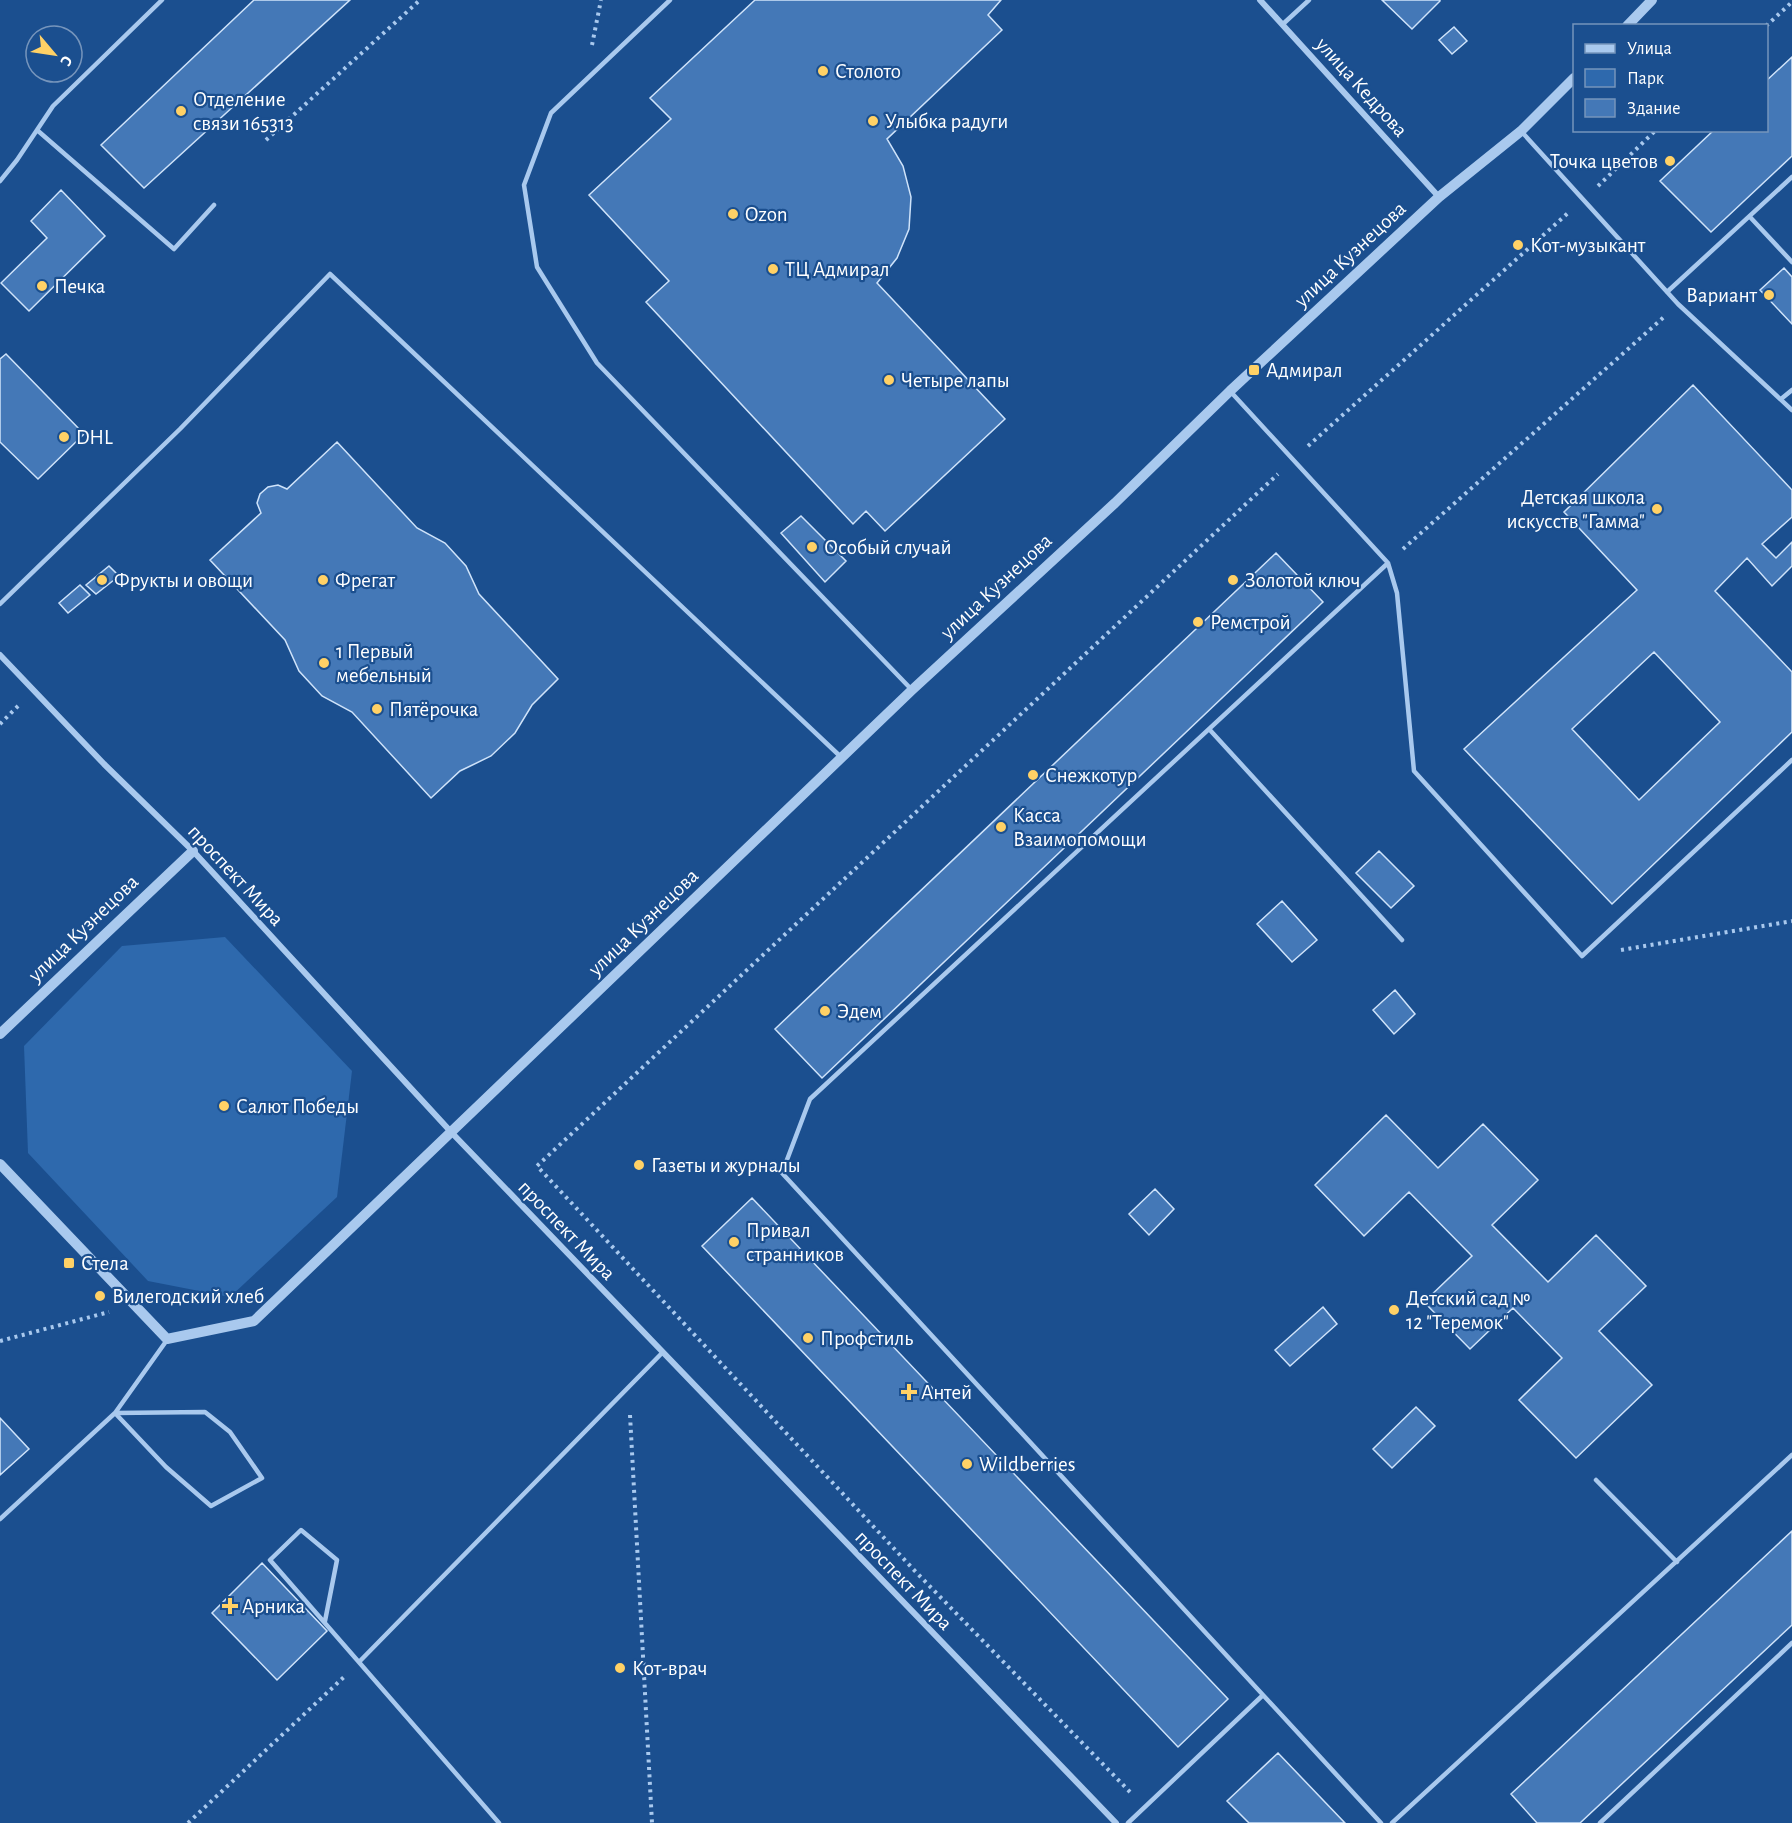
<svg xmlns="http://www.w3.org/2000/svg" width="1792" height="1823" viewBox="0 0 1792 1823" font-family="'Alegreya Sans',sans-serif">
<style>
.green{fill:#2e69ad}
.building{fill:#4478b7;stroke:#cfe3fa;stroke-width:1.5;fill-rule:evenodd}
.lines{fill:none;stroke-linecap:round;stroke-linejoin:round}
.path{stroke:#a9c9ee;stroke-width:4;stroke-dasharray:3 4.5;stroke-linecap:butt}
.service{stroke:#a9c9ee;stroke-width:4.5}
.minor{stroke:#a9c9ee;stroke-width:6}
.tertiary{stroke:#a9c9ee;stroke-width:10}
.poi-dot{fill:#ffd166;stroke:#1b4f8f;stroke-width:2}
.labels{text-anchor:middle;stroke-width:4.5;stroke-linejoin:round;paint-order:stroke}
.poi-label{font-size:21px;fill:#fff;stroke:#1b4f8f;text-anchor:start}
.street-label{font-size:21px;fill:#fff;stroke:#1b4f8f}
</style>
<rect width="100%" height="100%" fill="#1b4f8f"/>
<path class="green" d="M225 937 352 1071 337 1197 230 1297 148 1281 28 1153 24 1046 122 946Z"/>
<path class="building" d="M254 0H350L144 188 101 145Z
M755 0H1001L988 15 1002 30 887 139 903 166 911 197 909 229 897 258 877 283 1005 419 885 531 866 511 853 524 646 302 669 281 589 195 671 119 650 98Z
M1382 0H1440V1L1412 29Z
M1454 27 1467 41 1452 54 1439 40Z
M1792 57V156L1711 232 1660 181 1714 130H1766V81Z
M61 190 105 236 29 311 1 283 47 238 31 221Z
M1784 268 1792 277V324L1760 290Z
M6 354 84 434 38 479 0 442V359Z
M1693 385 1792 490V517L1762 544 1776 558 1792 542V566L1772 586 1747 558 1715 591 1792 672V732L1612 904 1464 749 1637 590 1564 512ZM1654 652 1720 722 1639 800 1572 729Z
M337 442 417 528 445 543 466 566 479 594 558 679 532 705 515 733 491 756 460 771 431 798 352 712 322 696 299 671 285 640 210 560 261 513 257 503 260 494 268 487 278 485 287 489Z
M801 516 846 561 825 582 781 533Z
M1276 553 1323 602 822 1078 775 1029Z
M109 566 119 576 96 594 86 585Z
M80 585 90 595 68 613 59 603Z
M1379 851 1414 886 1391 908 1356 873Z
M1282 901 1317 940 1292 962 1257 924Z
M1395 990 1415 1014 1394 1034 1373 1010Z
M1386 1115 1438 1168 1483 1124 1538 1180 1492 1225 1548 1282 1596 1235 1646 1286 1599 1331 1652 1385 1576 1458 1519 1400 1562 1358 1513 1308 1470 1349 1424 1302 1472 1256 1409 1192 1364 1236 1315 1185Z
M1155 1189 1174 1209 1149 1235 1129 1214Z
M752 1198 1228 1699 1178 1747 702 1246Z
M1323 1307 1337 1324 1290 1366 1275 1350Z
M1416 1407 1435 1426 1392 1468 1373 1449Z
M0 1418 29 1449 0 1475Z
M1792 1531V1625L1580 1823H1537L1511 1794Z
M262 1563 327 1631 277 1680 212 1613Z
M1278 1753 1345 1823H1249L1227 1801Z"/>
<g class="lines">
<path class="path" d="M1766 26 1792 2
M592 45 601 0
M266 140 420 0
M1598 186 1656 130
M1308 446 1568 213
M1403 549 1664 317
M0 724 19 705
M1621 950 1792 921
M0 1341 109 1312
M630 1415 652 1823
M1130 1792 914 1570 537 1166 1278 474
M188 1823 345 1676"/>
<path class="service" d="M670 0 551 113 524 185 537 267 597 363 912 690
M1283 24 1309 0
M37 130 174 249 214 205
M1521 131 1678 304 1792 410
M0 181 17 160 53 106 162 0
M1750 217 1792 262
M1667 292 1792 177
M1230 391 1388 563 810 1099 782 1173 1381 1823
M1781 399 1792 390
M1388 563 1397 593 1414 771 1582 956 1792 760
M0 604 180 429 330 274 842 758
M1209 729 1402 940
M205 1412 230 1432 262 1478 211 1506 166 1467 115 1413Z
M1596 1480 1677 1562
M0 1519 115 1413 167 1340
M325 1621 337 1560 301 1530 270 1560 499 1823
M360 1661 662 1353
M1128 1823 1262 1696
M1392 1823 1792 1455
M1600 1823 1792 1643"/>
<path class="minor" d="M1260 0 1439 197
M0 655 104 764 193 851 452 1133 1116 1823"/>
<path class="tertiary" d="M1627 26 1652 0
M0 1034 193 851
M0 1164 167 1339 254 1321 912 690 1115 503 1230 391 1439 197 1521 131 1574 78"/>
</g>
<g class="poi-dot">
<circle cx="823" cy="71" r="6"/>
<circle cx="181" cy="111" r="6"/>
<circle cx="873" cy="121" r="6"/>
<circle cx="1670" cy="161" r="6"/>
<circle cx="733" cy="214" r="6"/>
<circle cx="1518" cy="245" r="6"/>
<circle cx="773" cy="269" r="6"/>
<circle cx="42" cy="286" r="6"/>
<circle cx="1769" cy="295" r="6"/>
<rect x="1248" y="364" width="12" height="12" rx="3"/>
<circle cx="889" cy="380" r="6"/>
<circle cx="64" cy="437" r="6"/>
<circle cx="1657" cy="509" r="6"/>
<circle cx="812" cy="547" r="6"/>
<circle cx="102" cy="580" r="6"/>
<circle cx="323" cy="580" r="6"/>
<circle cx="1233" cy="580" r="6"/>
<circle cx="1198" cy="622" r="6"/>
<circle cx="324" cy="663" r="6"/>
<circle cx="377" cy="709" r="6"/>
<circle cx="1033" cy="775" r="6"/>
<circle cx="1001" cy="827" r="6"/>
<circle cx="825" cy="1011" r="6"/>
<circle cx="224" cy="1106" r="6"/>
<circle cx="639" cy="1165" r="6"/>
<circle cx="734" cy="1242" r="6"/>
<rect x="63" y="1257" width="12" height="12" rx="3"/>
<circle cx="100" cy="1296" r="6"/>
<circle cx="1394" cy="1310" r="6"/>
<circle cx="808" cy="1338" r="6"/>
<path d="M906 1383h6v6h6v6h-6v6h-6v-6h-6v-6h6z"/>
<circle cx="967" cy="1464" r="6"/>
<path d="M227 1597h6v6h6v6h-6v6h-6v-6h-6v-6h6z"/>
<circle cx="620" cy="1668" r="6"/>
</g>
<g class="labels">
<g class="poi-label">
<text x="835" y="78">Столото</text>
<text x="193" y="106">Отделение<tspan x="193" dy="24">связи 165313</tspan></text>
<text x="885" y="128">Улыбка радуги</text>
<text x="1658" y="168" text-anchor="end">Точка цветов</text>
<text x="745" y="221">Ozon</text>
<text x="1530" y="252">Кот-музыкант</text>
<text x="785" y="276">ТЦ Адмирал</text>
<text x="54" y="293">Печка</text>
<text x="1757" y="302" text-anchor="end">Вариант</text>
<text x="1266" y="377">Адмирал</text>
<text x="901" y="387">Четыре лапы</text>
<text x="76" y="444">DHL</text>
<text x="1645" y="504" text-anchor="end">Детская школа<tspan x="1645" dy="24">искусств "Гамма"</tspan></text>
<text x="824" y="554">Особый случай</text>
<text x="114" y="587">Фрукты и овощи</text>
<text x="335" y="587">Фрегат</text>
<text x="1245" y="587">Золотой ключ</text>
<text x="1210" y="629">Ремстрой</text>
<text x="336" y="658">1 Первый<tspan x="336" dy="24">мебельный</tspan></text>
<text x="389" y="716">Пятёрочка</text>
<text x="1045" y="782">Снежкотур</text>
<text x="1013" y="822">Касса<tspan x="1013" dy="24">Взаимопомощи</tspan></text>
<text x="837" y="1018">Эдем</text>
<text x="236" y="1113">Салют Победы</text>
<text x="651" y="1172">Газеты и журналы</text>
<text x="746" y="1237">Привал<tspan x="746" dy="24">странников</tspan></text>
<text x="81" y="1270">Стела</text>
<text x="112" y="1303">Вилегодский хлеб</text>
<text x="1406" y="1305">Детский сад №<tspan x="1406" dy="24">12 "Теремок"</tspan></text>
<text x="820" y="1345">Профстиль</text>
<text x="921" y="1399">Антей</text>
<text x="979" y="1471">Wildberries</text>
<text x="242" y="1613">Арника</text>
<text x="632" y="1675">Кот-врач</text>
</g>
<g class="street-label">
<text transform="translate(1362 87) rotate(48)" y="7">улица Кедрова</text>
<text transform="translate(1350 254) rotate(-43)" y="7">улица Кузнецова</text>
<text transform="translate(996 586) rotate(-43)" y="7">улица Кузнецова</text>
<text transform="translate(236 875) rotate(47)" y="7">проспект Мира</text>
<text transform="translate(643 922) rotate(-44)" y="7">улица Кузнецова</text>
<text transform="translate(83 928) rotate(-44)" y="7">улица Кузнецова</text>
<text transform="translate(567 1230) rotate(46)" y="7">проспект Мира</text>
<text transform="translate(904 1580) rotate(46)" y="7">проспект Мира</text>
</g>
</g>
<rect x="1573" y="24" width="195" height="108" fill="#1b4f8f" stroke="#7695bc" stroke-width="1.5"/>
<rect x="1585" y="44" width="30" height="9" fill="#a9c9ee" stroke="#7695bc" stroke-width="1.5"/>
<text x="1627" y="54" font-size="18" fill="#ffffff">Улица</text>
<rect x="1585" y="69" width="30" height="18" fill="#2e69ad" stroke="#7695bc" stroke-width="1.5"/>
<text x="1627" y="84" font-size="18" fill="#ffffff">Парк</text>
<rect x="1585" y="99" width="30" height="18" fill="#4478b7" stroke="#7695bc" stroke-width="1.5"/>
<text x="1627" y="114" font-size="18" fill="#ffffff">Здание</text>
<g transform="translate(54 54) rotate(119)"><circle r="28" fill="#1b4f8f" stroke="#7695bc" stroke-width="1.5"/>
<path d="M0-4.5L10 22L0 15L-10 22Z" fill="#ffd166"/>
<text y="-9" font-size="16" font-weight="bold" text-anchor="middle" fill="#ffffff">С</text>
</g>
</svg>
